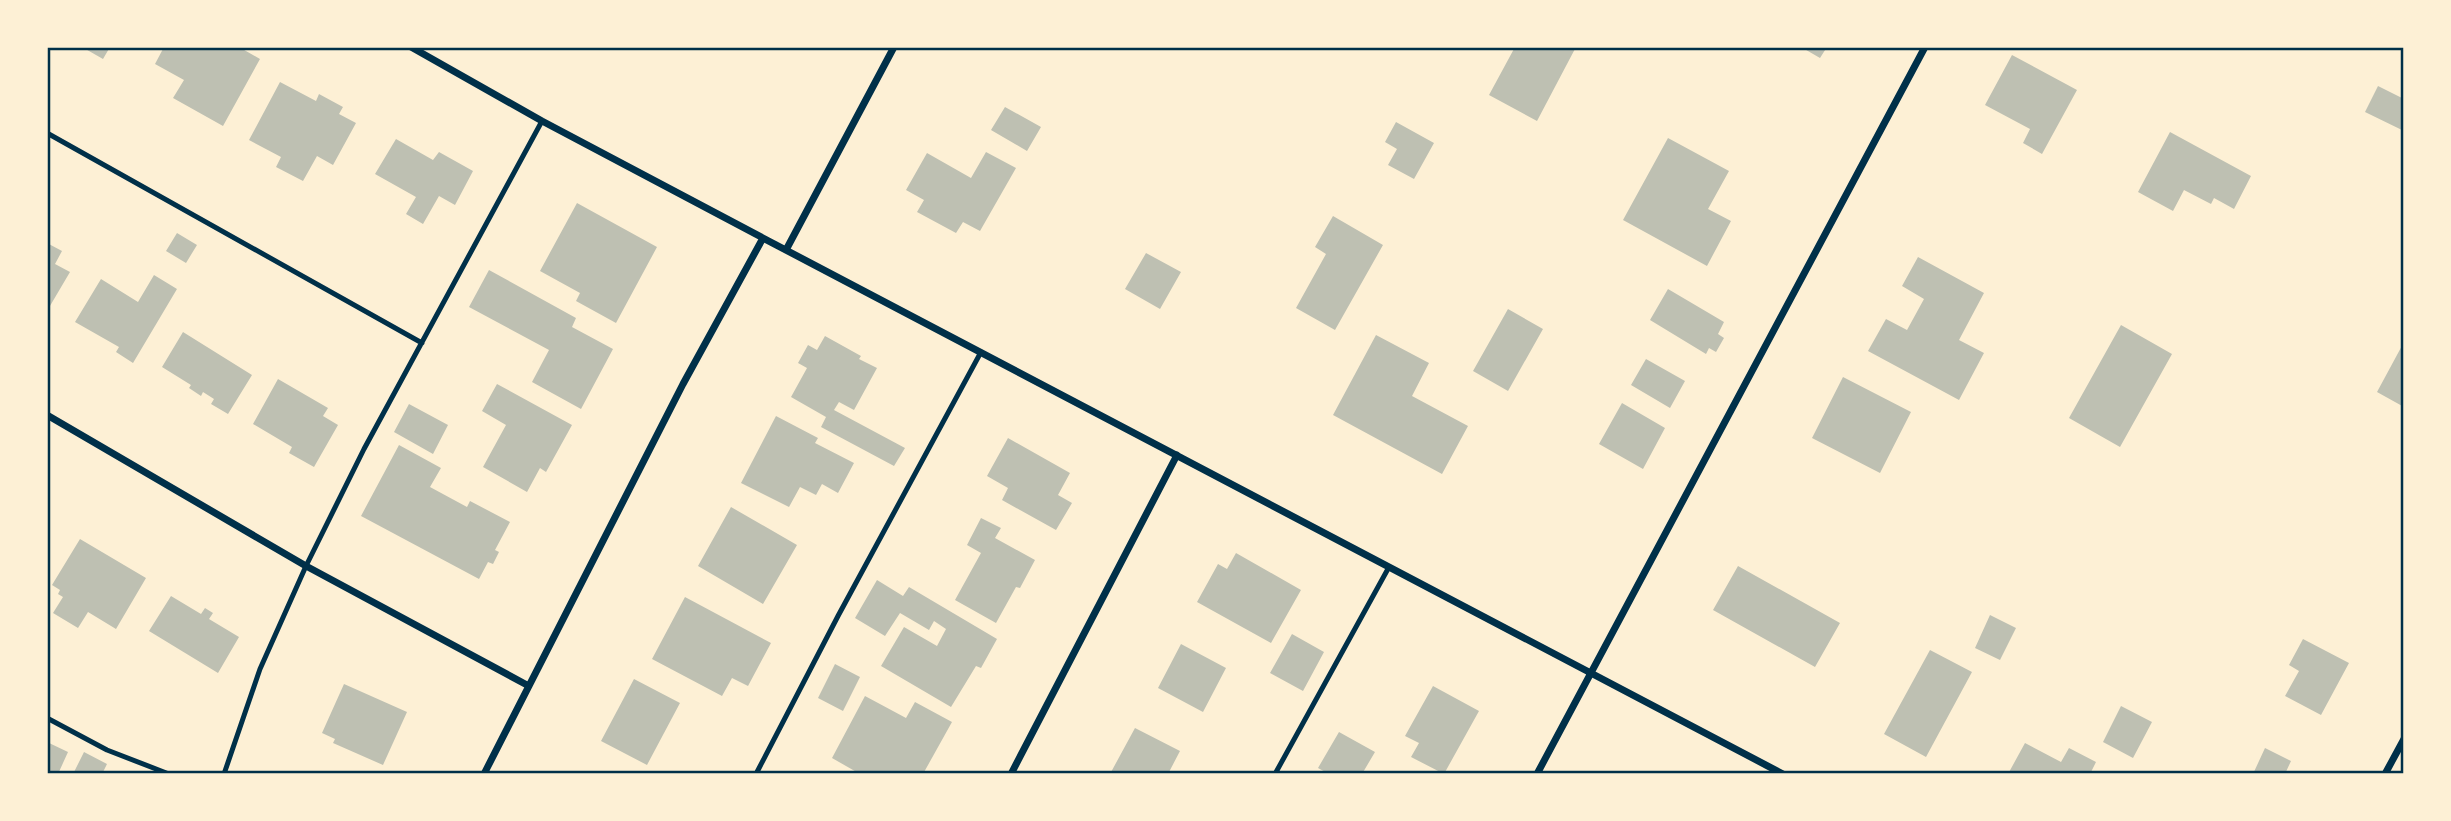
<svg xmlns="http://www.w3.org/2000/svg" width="2451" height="821" viewBox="0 0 2451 821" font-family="Merriweather,serif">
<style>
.building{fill:#bec0b2}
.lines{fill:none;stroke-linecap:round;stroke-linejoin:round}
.service{stroke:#003049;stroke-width:5}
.minor{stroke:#003049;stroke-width:7}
.neatline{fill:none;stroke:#003049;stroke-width:2.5}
</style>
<rect width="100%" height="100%" fill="#fdf0d5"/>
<path class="building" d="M82 47H110L103 59Z
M164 47H239L260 59 223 126 173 98 184 80 155 64Z
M1515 47H1576L1537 121 1489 95Z
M1801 47H1827L1820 58Z
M2012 55 2077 90 2042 154 2023 143 2030 129 1985 105Z
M280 82 316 101 319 94 343 107 339 114 356 123 333 165 317 156 303 181 276 167 281 157 249 140Z
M2378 86 2404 99V131L2365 112Z
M1005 107 1041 127 1027 151 991 130Z
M1396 122 1434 143 1414 179 1388 165 1397 149 1385 142Z
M2170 132 2251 176 2234 209 2214 198 2211 204 2184 190 2173 211 2138 192Z
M1668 138 1729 171 1708 209 1731 221 1707 266 1623 220Z
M396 139 433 160 439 152 473 171 455 205 439 196 423 224 406 214 416 197 375 174Z
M986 152 1016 168 980 231 963 222 956 233 917 212 924 200 906 190 927 153 971 178Z
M577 203 657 247 616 323 576 301 580 293 540 271Z
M1333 216 1383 245 1335 330 1296 308 1326 254 1315 247Z
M177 233 197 245 186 263 166 251Z
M47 243 62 251 55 264 70 272 47 311Z
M1146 253 1181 272 1160 309 1125 289Z
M1918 257 1984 293 1959 340 1984 353 1959 400 1868 351 1886 319 1907 330 1924 299 1902 286Z
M489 270 576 318 572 327 613 349 581 409 532 382 549 350 469 307Z
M154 275 177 289 133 363 116 352 119 347 75 322 101 279 138 302Z
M1668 289 1724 322 1718 334 1724 338 1716 352 1709 348 1706 354 1650 320Z
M1508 309 1543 329 1508 391 1473 371Z
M2121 325 2172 354 2120 447 2069 418Z
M183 332 252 375 228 414 211 404 214 399 203 392 201 396 189 388 191 385 162 367Z
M1376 335 1429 363 1412 396 1468 426 1442 474 1333 415Z
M825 336 861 356 859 359 877 368 854 410 839 402 834 410 905 448 894 466 821 427 826 417 791 397 807 368 798 363 808 345 817 350Z
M2404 342V407L2377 392Z
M1646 359 1685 381 1670 408 1631 385Z
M1843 377 1911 412 1880 473 1812 438Z
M278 379 328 408 323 416 338 425 314 467 289 453 292 447 253 424Z
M497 384 572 425 546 472 540 468 527 492 483 467 506 425 482 411Z
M1622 403 1665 428 1643 469 1599 444Z
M409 404 448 425 433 454 394 432Z
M776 416 818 438 815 443 854 463 838 493 822 484 816 495 800 487 789 507 741 483Z
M1008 438 1070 473 1058 495 1072 503 1056 530 1002 500 1008 488 987 476Z
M399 445 441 468 430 487 467 507 470 501 510 522 495 550 499 552 493 564 488 562 479 579 361 516Z
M731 507 797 545 763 604 698 566Z
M981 518 1001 528 995 538 1035 560 1020 588 1016 587 996 623 955 600 981 553 967 545Z
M80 539 146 578 116 629 88 612 78 628 53 613 63 597 58 594 60 590 52 585Z
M1236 553 1301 590 1271 643 1197 602 1218 564 1227 569Z
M1738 566 1840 623 1815 667 1713 610Z
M877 580 903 596 909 587 997 639 981 668 976 666 951 707 881 666 904 627 937 646 946 629 934 621 929 630 900 613 885 636 855 618Z
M171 596 201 614 205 608 213 613 209 619 239 637 218 673 149 631Z
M685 597 771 643 748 686 732 678 722 696 652 659Z
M1990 615 2016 628 2000 660 1975 648Z
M1292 634 1324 652 1303 691 1270 673Z
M2303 639 2349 663 2321 715 2285 696 2299 671 2289 665Z
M1181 644 1226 668 1203 712 1158 688Z
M1930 650 1972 672 1926 757 1884 734Z
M835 664 860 677 843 711 818 698Z
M634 679 680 703 647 765 601 741Z
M344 684 407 712 383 765 333 743 335 739 322 733Z
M1433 686 1479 711 1444 774 1411 757 1419 743 1405 736Z
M865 696 906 718 915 702 952 722 923 774H860L832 758Z
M2121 706 2152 722 2133 758 2103 742Z
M1135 728 1180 751 1168 774H1110Z
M1339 732 1375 752 1362 774H1329L1318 768Z
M47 742 68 752 58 774H47Z
M2025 743 2061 762 2069 748 2096 762 2090 774H2008Z
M2265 748 2291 761 2285 774H2253Z
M84 752 107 764 102 774H73Z"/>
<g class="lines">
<path class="service" d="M47 133 422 343
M47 718 107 750 169 774
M224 774 260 669 306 566 364 449 542 121
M756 774 838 616 981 352
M1275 774 1389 567"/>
<path class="minor" d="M411 47 542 121 763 238 1783 774
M786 250 894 47
M47 415 306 566 527 685
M484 774 683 384 763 238
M1011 774 1177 455
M1537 774 1925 47
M2385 774 2404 739"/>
</g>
<rect width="2451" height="821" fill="none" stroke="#fdf0d5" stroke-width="98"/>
<rect x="49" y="49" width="2353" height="723" class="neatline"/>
</svg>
